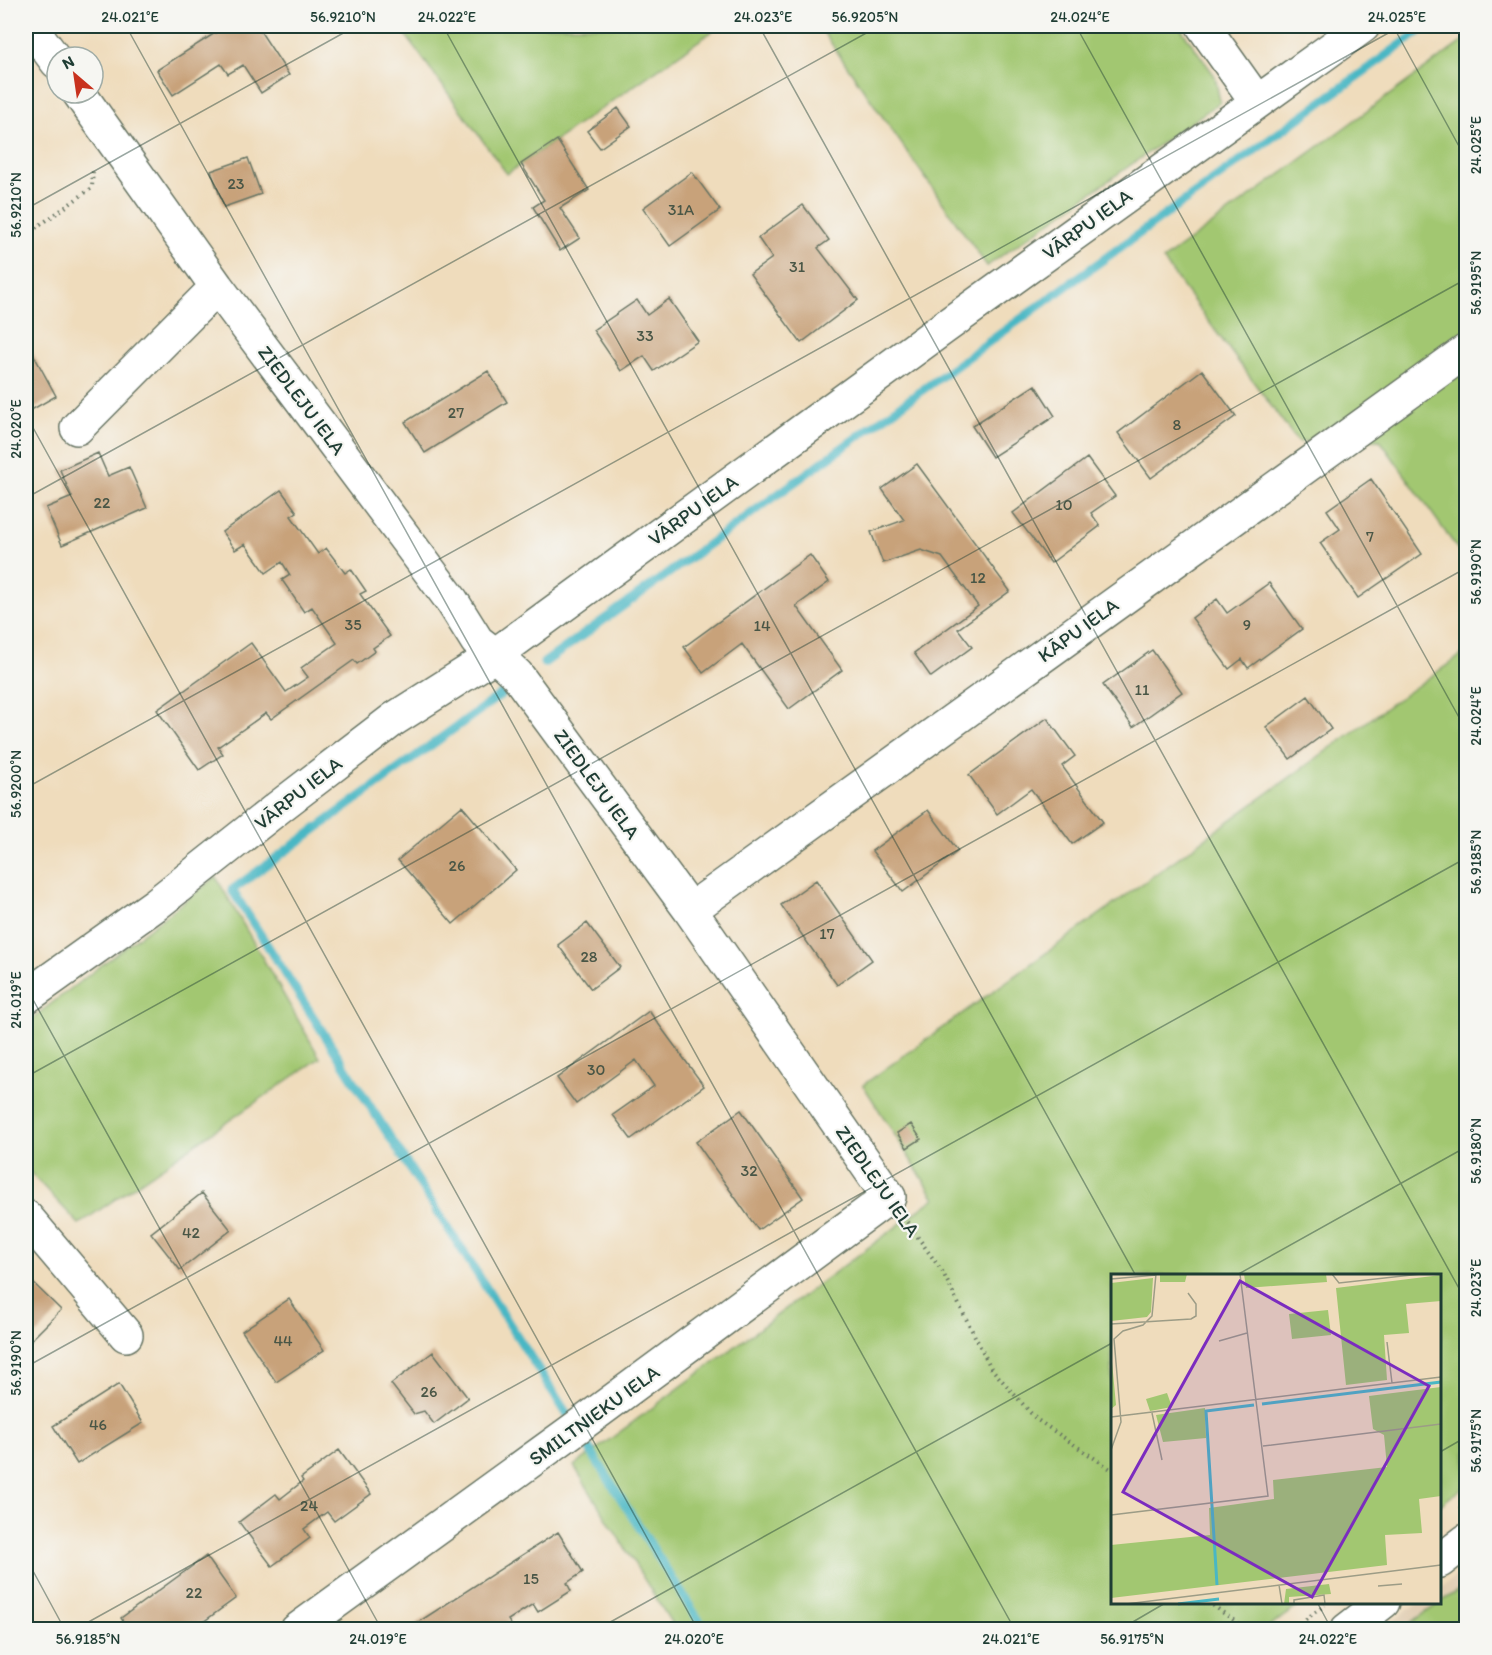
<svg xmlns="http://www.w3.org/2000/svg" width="1492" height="1655" viewBox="0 0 1492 1655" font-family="Itim,sans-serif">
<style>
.built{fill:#e1ceb3}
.green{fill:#a2c771;stroke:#608252;stroke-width:1.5}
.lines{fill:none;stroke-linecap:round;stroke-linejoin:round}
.stream{stroke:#49b7c4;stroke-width:9}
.building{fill:#c8a27a}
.minor-casing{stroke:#687564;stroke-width:36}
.major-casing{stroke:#687564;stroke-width:36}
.path{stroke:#687564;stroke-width:4;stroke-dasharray:1.5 4.5;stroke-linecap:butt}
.minor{stroke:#fff;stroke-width:33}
.major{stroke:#fff;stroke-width:33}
.ticks{fill:none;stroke:#1f3d34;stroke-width:1.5;stroke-opacity:0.45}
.labels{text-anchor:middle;stroke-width:4.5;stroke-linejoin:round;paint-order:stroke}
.number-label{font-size:16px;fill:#495646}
.street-label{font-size:20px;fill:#1f3d34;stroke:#f6f6f2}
.inset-river{fill:none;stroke:#49b7c4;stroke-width:3}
.inset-road{fill:none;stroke:#9c9c86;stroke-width:1.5}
.view{fill:#7b2cbf;fill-opacity:0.15;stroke:#7b2cbf;stroke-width:3}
.inset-edge{fill:none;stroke:#1f3d34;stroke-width:3}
.neatline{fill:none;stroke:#1f3d34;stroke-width:2}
.ticks-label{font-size:15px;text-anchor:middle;fill:#1f3d34}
</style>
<rect width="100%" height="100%" fill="#f6f6f2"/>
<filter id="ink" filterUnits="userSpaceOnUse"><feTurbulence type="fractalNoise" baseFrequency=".0167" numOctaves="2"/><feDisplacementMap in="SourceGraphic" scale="12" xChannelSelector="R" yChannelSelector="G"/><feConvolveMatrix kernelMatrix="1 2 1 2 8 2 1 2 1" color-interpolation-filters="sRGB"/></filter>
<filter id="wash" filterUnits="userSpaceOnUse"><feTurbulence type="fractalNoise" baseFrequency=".008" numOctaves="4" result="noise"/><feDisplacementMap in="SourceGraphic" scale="24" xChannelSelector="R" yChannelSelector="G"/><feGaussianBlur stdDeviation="1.35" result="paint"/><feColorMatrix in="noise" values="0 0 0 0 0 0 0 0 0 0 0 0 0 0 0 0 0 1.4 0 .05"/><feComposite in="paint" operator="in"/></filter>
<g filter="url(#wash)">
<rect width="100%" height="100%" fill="#efdcbc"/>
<path class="built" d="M1466 1569V1629L1380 1630 1418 1603 1440 1602V1588Z"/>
<path class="green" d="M408 26H720L507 174 402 30Z
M819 26H1179L1215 76 1220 102 987 266Z
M1466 39V561L1380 440 1298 442 1163 260Z
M1466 652V1485L1440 1505V1276H1112V1602L1303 1603 1265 1629H665L672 1624 574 1466 935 1198 863 1085 1397 700Z
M216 877 320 1058 79 1224 26 1168V1023Z
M1466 1585V1629H1402Z"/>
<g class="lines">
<path class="stream" d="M544 663 1427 26
M503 693 232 890 705 1630"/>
</g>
<g id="blocks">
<path class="building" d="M226 26H257L289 75 261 93 243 65 228 74 221 64 173 95 157 70Z
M618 108 631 126 600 148 587 131Z
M557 140 589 190 560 208 580 238 560 251 533 207 544 200 521 164Z
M248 158 261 194 224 207 211 171Z
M692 172 720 210 670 246 643 208Z
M803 205 829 240 818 248 858 300 801 343 750 274 772 258 758 238Z
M669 299 698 341 654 371 644 356 621 371 593 330 637 300 647 315Z
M31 350 56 396 26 413V353Z
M1202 370 1236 416 1151 478 1118 433Z
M488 371 507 402 425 453 405 422Z
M1035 385 1055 416 992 457 972 426Z
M98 453 108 476 129 467 147 508 62 545 46 508 72 497 60 470Z
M1087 458 1115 496 1091 513 1100 526 1051 563 1013 513Z
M917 464 1010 591 958 629 972 647 931 677 914 653 978 606 942 557 921 550 883 563 871 532 904 520 882 489Z
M1371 479 1422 554 1358 598 1320 543 1340 529 1327 510Z
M281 490 297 512 291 516 318 554 326 548 345 573 351 569 366 591 360 594 390 636 373 648 375 651 357 664 354 660 271 719 266 713 218 747 223 754 199 770 157 710 251 643 286 692 308 677 301 668 337 643 312 607 304 612 282 580 290 575 282 562 266 573 245 544 235 550 222 532Z
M810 555 829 582 796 606 842 670 789 709 742 644 703 673 684 647Z
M1269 583 1302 629 1248 668 1242 659 1229 669 1192 618 1217 599 1227 613Z
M1152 650 1182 692 1133 727 1103 685Z
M1308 696 1331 729 1290 759 1266 727Z
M1047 718 1075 756 1062 766 1103 822 1072 844 1031 789 997 814 969 775Z
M462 806 516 870 453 924 398 860Z
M928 810 958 851 903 892 872 851Z
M816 880 872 960 837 985 781 905Z
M587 923 620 967 591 989 558 945Z
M649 1011 704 1086 631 1139 613 1115 654 1086 636 1060 576 1104 557 1078Z
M741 1110 803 1198 758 1230 696 1142Z
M911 1124 921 1139 907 1148 897 1133Z
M202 1193 231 1230 180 1270 151 1233Z
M26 1276 61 1310 26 1345Z
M289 1299 324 1350 276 1382 242 1331Z
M433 1352 468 1398 434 1424 424 1411 414 1414 391 1384Z
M119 1384 143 1423 77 1464 53 1426Z
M339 1450 371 1494 334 1521 327 1512 304 1529 310 1538 272 1566 239 1522 276 1494 280 1499 303 1481 301 1478Z
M558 1532 583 1572 567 1583 571 1591 538 1612 533 1604 508 1620 513 1628 511 1630H406Z
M206 1556 236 1598 192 1630H129L121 1618Z"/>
</g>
</g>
<g filter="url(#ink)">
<use href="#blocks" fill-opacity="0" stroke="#687564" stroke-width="1.5"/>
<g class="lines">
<g class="minor-casing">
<path id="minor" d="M30 26 57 62
M1203 26 1257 102
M79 93 217 287 452 601 477 641 495 655 517 675 690 910 889 1197 576 1428 297 1630
M77 428 217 287
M690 910 1466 351
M26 997 155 905 279 807 394 719 495 655 942 329 1363 26
M26 1217 126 1335"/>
</g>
<g class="major-casing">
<path id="major" d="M1440 1561 1466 1541
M1347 1630 1383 1602"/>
</g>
<path class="path" d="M26 235 92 188 93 168
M907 1222 942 1271 991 1368 1036 1419 1112 1470
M1460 1509 1466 1504
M1208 1602 1247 1630
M1291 1630 1325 1605"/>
<use href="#minor" class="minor"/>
<use href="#major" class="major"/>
</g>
</g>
<path class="ticks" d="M126 26 1015 1630M443 26 1136 1276M759 26 1466 1301M1076 26 1466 730M1393 26 1466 159M26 209 356 26M26 415 698 1630M26 498 879 26M26 788 1401 26M26 987 382 1630M26 1077 1466 279M1235 1276 1466 1147M26 1367 1466 568M1440 1452 1466 1437M26 1558 65 1630M1317 1602 1332 1630M74 1630 1466 858M596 1630 1112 1343M1119 1630 1167 1602"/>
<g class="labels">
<g class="number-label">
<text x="236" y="189">23</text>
<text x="681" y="215">31A</text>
<text x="797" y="272">31</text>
<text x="645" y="341">33</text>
<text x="456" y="418">27</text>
<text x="1177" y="430">8</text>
<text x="102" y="508">22</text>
<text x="1064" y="510">10</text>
<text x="1370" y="542">7</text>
<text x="978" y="583">12</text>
<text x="353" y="630">35</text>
<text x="1247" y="630">9</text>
<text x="762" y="631">14</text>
<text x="1142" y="695">11</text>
<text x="457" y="871">26</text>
<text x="827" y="939">17</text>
<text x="589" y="962">28</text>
<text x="596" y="1075">30</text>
<text x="749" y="1176">32</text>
<text x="191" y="1238">42</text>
<text x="283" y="1346">44</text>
<text x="429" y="1397">26</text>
<text x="98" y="1430">46</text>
<text x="309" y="1511">24</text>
<text x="531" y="1584">15</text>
<text x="194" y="1598">22</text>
</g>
<g class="street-label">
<text transform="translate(1087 224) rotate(-36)" y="7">VĀRPU IELA</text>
<text transform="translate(302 400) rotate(53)" y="7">ZIEDLEJU IELA</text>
<text transform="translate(693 510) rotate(-36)" y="7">VĀRPU IELA</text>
<text transform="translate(1078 630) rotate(-36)" y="7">KĀPU IELA</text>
<text transform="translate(597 784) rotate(54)" y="7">ZIEDLEJU IELA</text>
<text transform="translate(298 793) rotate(-38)" y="7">VĀRPU IELA</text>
<text transform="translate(878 1181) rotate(55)" y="7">ZIEDLEJU IELA</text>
<text transform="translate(594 1415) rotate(-36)" y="7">SMILTNIEKU IELA</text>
</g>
</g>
<g transform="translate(1111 1274)">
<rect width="330" height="330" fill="#efdcbc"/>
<path d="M49 0H76L74 8H49ZM133 0H215L216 8 135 14ZM330 1V27L295 30 298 59 273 61 276 106 235 111 225 14ZM42 4 40 38 36 43 0 47V9ZM217 36 220 61 181 65 178 40ZM0 77 5 131 0 135ZM330 113V222L308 225 311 259 274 261 276 291 0 324V271L99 261 98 234 163 225 162 206 276 193 273 161 262 155 258 122ZM56 119 61 133 39 137 35 125ZM94 134 95 164 52 168 45 141ZM218 310 220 320 178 323V330H173L175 315Z" fill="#a2c771"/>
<path class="inset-river" d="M151 130 330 108M106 311 95 137 143 131M67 330 108 325"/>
<path class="inset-road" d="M221 0 228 9 310 0M0 5 45 1M0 50 80 45 85 42V30L77 19M108 67 136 59M276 68 281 109M41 139 51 186M0 143 330 103M152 172 330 150M0 176 10 148 3 65 12 57 32 51 41 42 45 0M0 241 157 222 129 0M168 311 171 330M267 312 291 310M15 330 330 291M183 330V326L213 321 214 330"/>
<path class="view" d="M129 7 318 112 201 323 12 218Z"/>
<rect width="330" height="330" class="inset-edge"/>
</g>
<rect width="1492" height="1655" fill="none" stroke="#f6f6f2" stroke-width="66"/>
<g transform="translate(75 75) rotate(331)"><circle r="28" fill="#f6f6f2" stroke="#a0aca6" stroke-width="1.5"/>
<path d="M0-4.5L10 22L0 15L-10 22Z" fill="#c8321e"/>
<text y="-9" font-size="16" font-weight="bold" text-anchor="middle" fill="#1f3d34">N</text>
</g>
<rect x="33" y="33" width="1426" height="1589" class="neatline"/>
<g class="ticks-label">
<text x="130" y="22">24.021°E</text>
<text x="343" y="22">56.9210°N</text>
<text x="447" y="22">24.022°E</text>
<text x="763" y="22">24.023°E</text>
<text x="865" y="22">56.9205°N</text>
<text x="1080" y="22">24.024°E</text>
<text x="1397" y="22">24.025°E</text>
<text transform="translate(1476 145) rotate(-90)" y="5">24.025°E</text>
<text transform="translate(16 205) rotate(-90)" y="5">56.9210°N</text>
<text transform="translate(1476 283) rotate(-90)" y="5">56.9195°N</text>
<text transform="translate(16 429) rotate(-90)" y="5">24.020°E</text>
<text transform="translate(1476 572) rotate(-90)" y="5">56.9190°N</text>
<text transform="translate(1476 716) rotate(-90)" y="5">24.024°E</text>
<text transform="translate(16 784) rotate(-90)" y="5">56.9200°N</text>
<text transform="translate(1476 862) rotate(-90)" y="5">56.9185°N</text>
<text transform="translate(16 1000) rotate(-90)" y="5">24.019°E</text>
<text transform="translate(1476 1151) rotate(-90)" y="5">56.9180°N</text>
<text transform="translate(1476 1288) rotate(-90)" y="5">24.023°E</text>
<text transform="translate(16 1363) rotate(-90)" y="5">56.9190°N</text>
<text transform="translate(1476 1441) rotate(-90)" y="5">56.9175°N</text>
<text x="88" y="1644">56.9185°N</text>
<text x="378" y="1644">24.019°E</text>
<text x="694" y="1644">24.020°E</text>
<text x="1011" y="1644">24.021°E</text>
<text x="1132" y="1644">56.9175°N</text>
<text x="1328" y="1644">24.022°E</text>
</g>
</svg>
